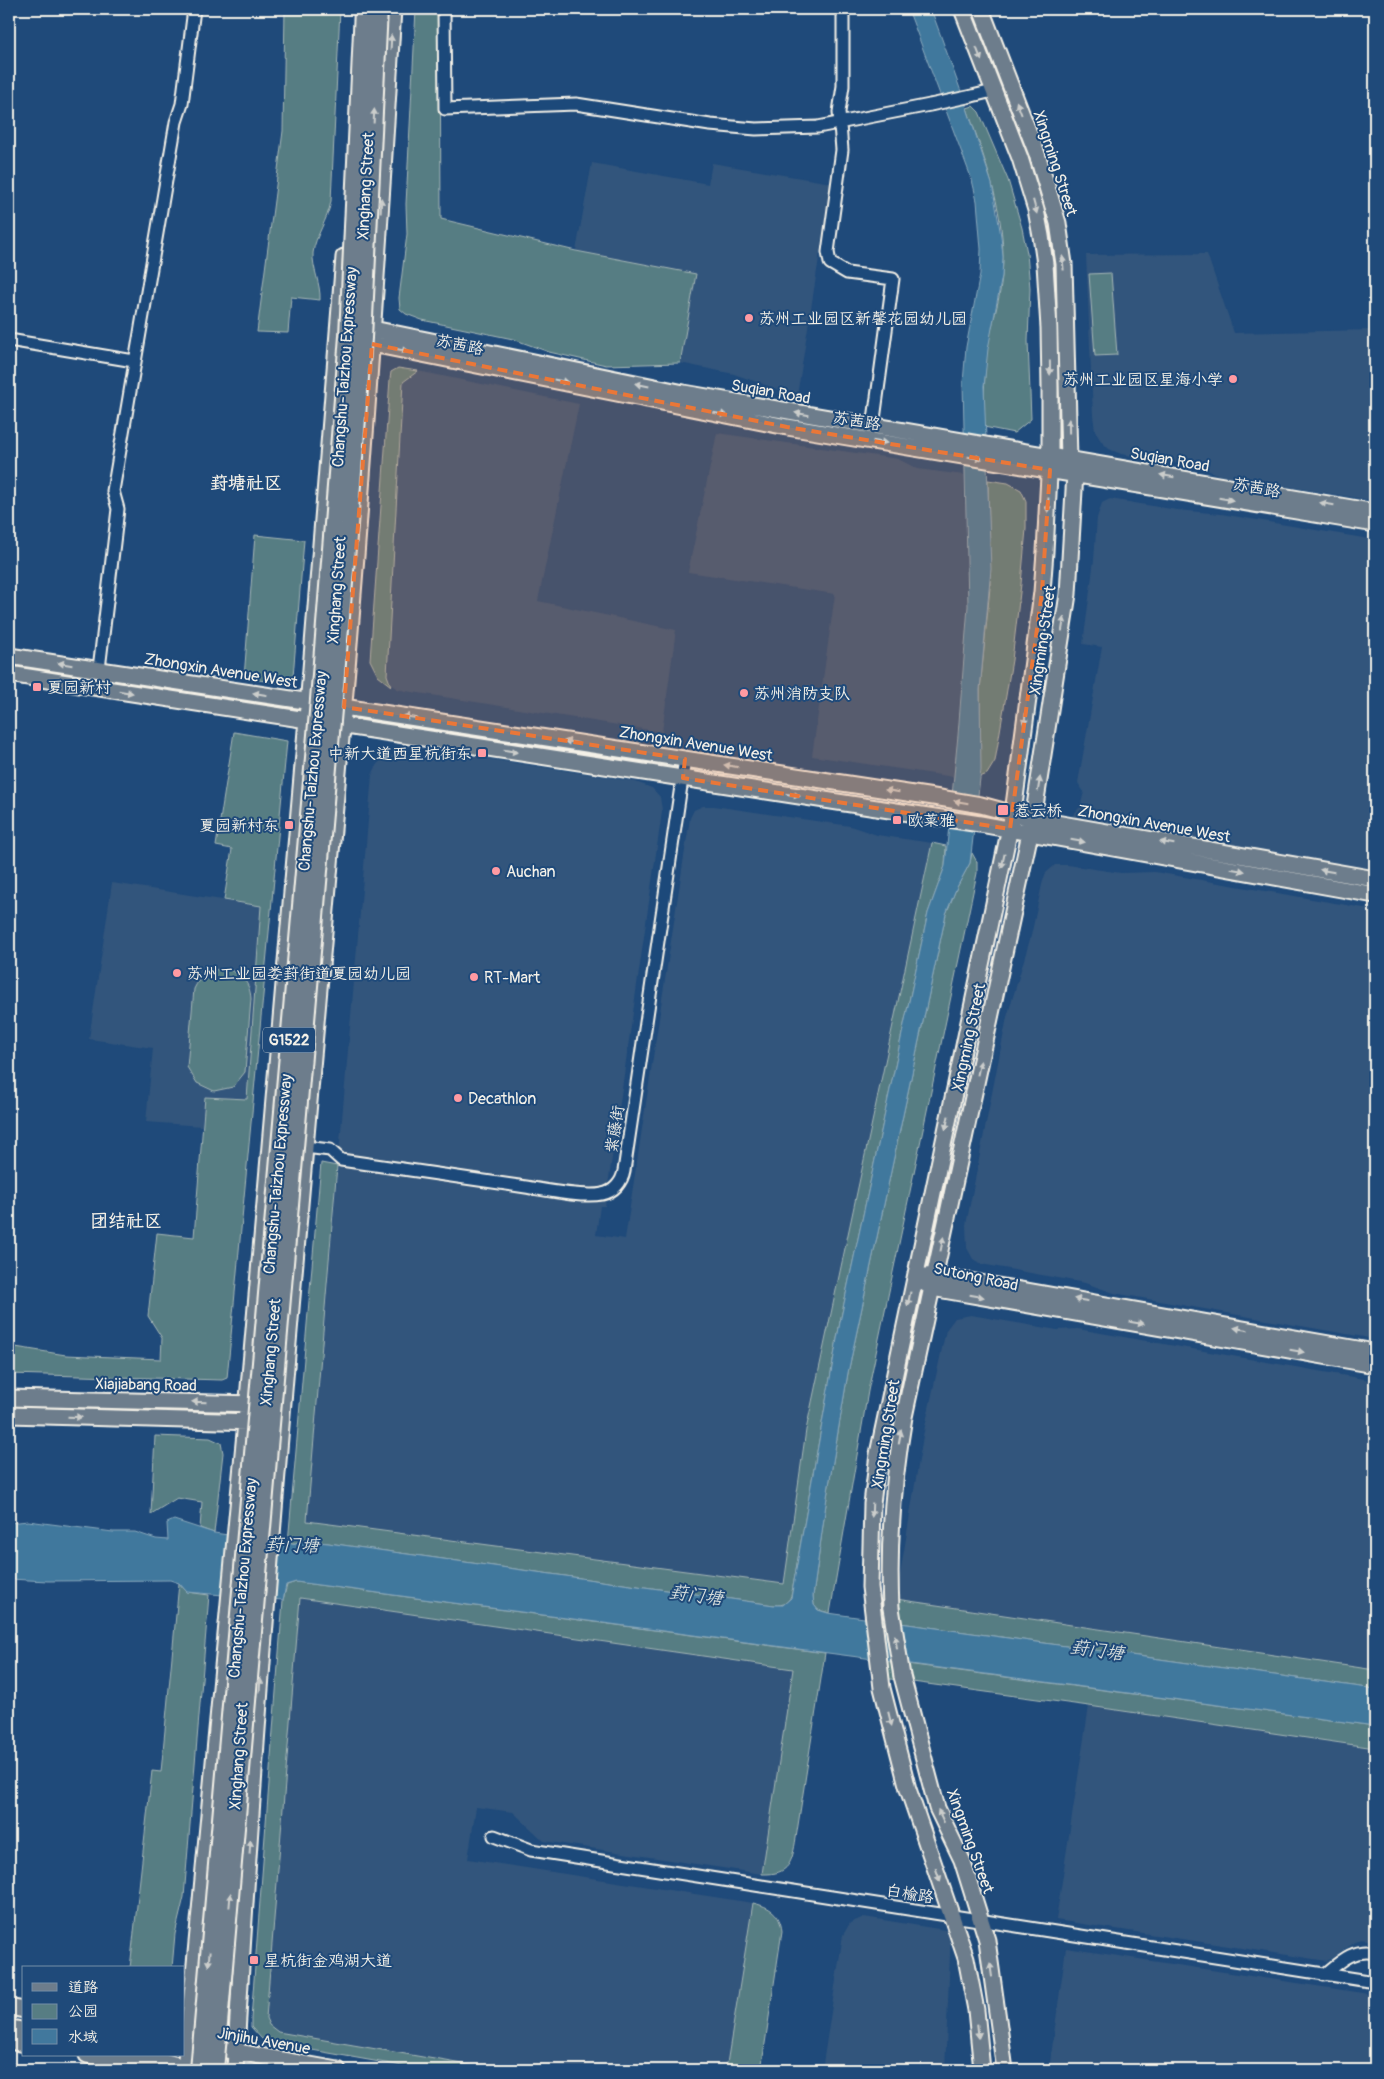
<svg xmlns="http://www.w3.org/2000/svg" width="1384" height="2079" viewBox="0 0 1384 2079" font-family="Pangolin,'LXGW WenKai TC',sans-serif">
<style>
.built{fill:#32557c}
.green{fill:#577d83;stroke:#a6b7b6}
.water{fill:#41789d;stroke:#89a8bb}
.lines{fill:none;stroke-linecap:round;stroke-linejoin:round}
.minor-casing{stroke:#f4f1e8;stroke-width:15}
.major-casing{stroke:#f4f1e8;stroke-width:19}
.highway-casing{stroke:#f4f1e8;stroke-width:20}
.minor{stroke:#1f4a7a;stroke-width:11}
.major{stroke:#6d7d8c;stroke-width:15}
.highway{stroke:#6d7d8c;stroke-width:16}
.minor-bridge-casing{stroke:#f4f1e8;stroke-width:15;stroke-linecap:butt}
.major-bridge-casing{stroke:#f4f1e8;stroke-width:19;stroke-linecap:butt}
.highway-bridge-casing{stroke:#f4f1e8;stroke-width:20;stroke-linecap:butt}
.minor-bridge{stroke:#1f4a7a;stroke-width:11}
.major-bridge{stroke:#6d7d8c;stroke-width:15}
.highway-bridge{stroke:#6d7d8c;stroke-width:16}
.oneway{fill:#cccecc}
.marked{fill:#ea7738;fill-opacity:0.2;stroke:#ea7738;stroke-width:4;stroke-dasharray:10 6;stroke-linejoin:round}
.poi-dot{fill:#ff9aa2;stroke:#1f4a7a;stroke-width:2}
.labels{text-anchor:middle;stroke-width:4;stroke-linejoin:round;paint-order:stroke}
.shield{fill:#1f4a7a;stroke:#b4bfc7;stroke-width:1}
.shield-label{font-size:15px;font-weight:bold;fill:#f4f1e8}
.street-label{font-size:16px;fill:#f4f1e8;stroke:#1f4a7a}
.poi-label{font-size:16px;fill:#f4f1e8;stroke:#1f4a7a;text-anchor:start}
.neighbourhood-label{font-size:18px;font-weight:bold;fill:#f4f1e8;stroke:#1f4a7a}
.water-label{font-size:18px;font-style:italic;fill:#d9dfdd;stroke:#1f4a7a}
</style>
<rect width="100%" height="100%" fill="#1f4a7a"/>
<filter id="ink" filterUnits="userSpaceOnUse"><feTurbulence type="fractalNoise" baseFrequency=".02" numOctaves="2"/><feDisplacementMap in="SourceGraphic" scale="10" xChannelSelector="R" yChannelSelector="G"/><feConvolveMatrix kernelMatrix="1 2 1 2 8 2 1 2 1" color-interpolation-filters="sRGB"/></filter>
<g filter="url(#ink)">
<path class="built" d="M592 163 708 184 712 163 831 183 797 396 734 374 680 363 695 274 576 251Z
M1207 254 1234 333 1375 330V501L1221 476 1200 467 1121 454 1109 449 1101 441 1095 431 1093 415 1086 255Z
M418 371 579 404 538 601 676 630 662 732 406 691 397 689 389 683 387 675 403 382Z
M717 433 898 459 918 469 964 475 968 606 954 777 812 756 835 594 688 572Z
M1110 499 1177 510 1221 514 1375 540V875L1081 826 1073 815 1080 807 1084 792 1078 783 1102 647 1083 644 1094 560 1097 518 1102 503Z
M396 754 415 755 444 759 463 755 633 781 652 788 660 797 662 810 661 819 605 1206H600L596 1235 625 1239 690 818 694 810 703 806H714L850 826 877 835 932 843 806 1430 784 1584 307 1521 372 775 378 763 389 756Z
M1055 865H1068L1121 873 1155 872 1375 910V1339L1114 1293 1085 1283 981 1264 973 1259 967 1248 966 1225 1007 1017 1031 936 1043 880 1046 873Z
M112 883 261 906 247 1100 205 1097 202 1126 146 1122 153 1048 89 1039Z
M971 1315 1057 1330 1078 1329 1375 1381V1670L896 1599 923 1436 946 1330 955 1318Z
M299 1598 794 1669 762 1874 544 1841 513 1812 476 1807 468 1859 753 1903 726 2070H498L278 2032 269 2025 265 2011Z
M1089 1706 1375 1748V1941L1360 1939 1327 1961 1056 1920Z
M864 1917 951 1931 945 2070H822L843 1935 850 1923Z
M1066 1948 1375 1995V2070H1049Z"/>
<path class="green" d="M285 9H340L331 201C328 220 315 236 313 253 312 268 321 284 320 300L291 297 288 333 257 332 283 131Z
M416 9H440L441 219 576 251 696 274 680 363 606 365 549 352 513 339 422 320 406 314 400 309 399 298 407 234 406 204Z
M973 106 979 112 1008 180 1022 228 1027 253 1030 288 1028 341 1031 419 1014 433 984 427C984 402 984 376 987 351 991 326 1000 301 1002 276 1008 218 985 161 967 108Z
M1111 273 1117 355 1095 356 1089 274Z
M398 368 418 371 403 382 387 675 391 686 378 676 370 660 390 379 391 372Z
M988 480 1008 483 1021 490 1026 501V529L1021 584 1012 660 995 761 987 774 980 777V690L990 587Z
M255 535 304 540 293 677 291 681 287 684 244 678Z
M234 732 287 741 227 1378 222 1380 9 1374V1346L66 1355 161 1359 162 1338 148 1316 157 1233 194 1237 205 1097 247 1099 261 906 224 900 232 849 216 846Z
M932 843 946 846 945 866 928 913 840 1322 792 1592C790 1602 784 1606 774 1605L328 1543 300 1540 296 1543H288L321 1163 337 1166 307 1521 784 1584 806 1430Z
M972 853 977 862V873L868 1391 830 1613 818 1610 814 1605 813 1596 827 1497 848 1373 946 914 956 889 970 863Z
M224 969C240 971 250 982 251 999L245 1072 233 1087 214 1091 197 1083 187 1067 194 989C200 976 209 969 224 969Z
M155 1436 210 1438 221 1443 223 1453 214 1533 200 1528 202 1502 177 1498 151 1514Z
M296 1582 825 1653 796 1838C792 1862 790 1875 762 1874L793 1669 300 1598 266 2018 269 2025 278 2032 498 2070H425L278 2044 262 2039 251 2027V2019L283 1600 287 1585Z
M179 1583 187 1592 209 1595 184 1897 175 1934 172 1968H130L152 1771 161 1772Z
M896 1599 1375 1670V1689L893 1622Z
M884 1661 1375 1726V1748L1089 1706 883 1678Z
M753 1903C770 1907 780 1913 782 1931L761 2070H726Z
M9 2063 45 2070H9Z"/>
<path class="water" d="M908 9H931L967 108 992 184 1001 236 1003 257 1002 276 988 349 984 386 991 569 980 690 981 770 970 863 956 889 946 914 848 1373 827 1497 813 1596 814 1605 818 1610 828 1613 1375 1689V1726L296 1582 286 1585 283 1600 187 1592 179 1583 170 1580 48 1581 9 1579V1523L28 1521 113 1532H135L156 1539 168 1540 167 1523 174 1520 214 1533 292 1544 296 1543 300 1540 328 1543 774 1605H783L791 1598 840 1322 928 913 945 866 958 735 968 606 963 383 966 347 980 274 981 249 977 201 972 180Z"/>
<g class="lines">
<g class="minor-casing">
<path id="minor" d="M444 9 445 109 576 104 710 125 756 129 818 127 930 105
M843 9V86L839 112 842 150 828 252 830 263 847 273 893 279 873 427
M972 96 993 91
M9 340 134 361
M99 669 118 509 113 491 176 122 182 104 194 9
M305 1147 330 1150 341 1160C403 1169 465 1178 526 1187 545 1190 584 1198 602 1194 614 1192 622 1182 624 1171L685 759
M494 1836 531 1850 1375 1982
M1324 1975C1340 1962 1353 1948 1375 1953"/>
</g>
<g class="major-casing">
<path id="major" d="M962 9 1020 158 1036 210 1041 236 1045 264 1049 328 1050 388V456L1045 552 1042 592 1013 813 878 1454 872 1504 870 1587 882 1688 908 1789 966 1958 976 2010 982 2070
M363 329H373L684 393 1375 512
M363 340 372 344 787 427 1375 524
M9 656 940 798 981 805 1033 819 1375 879
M9 674 980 824 1375 895
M926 1276 935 1275 1375 1352
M924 1283 932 1288 1375 1365
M9 1398 256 1404
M9 1415 255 1422
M891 1608C888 1544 893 1481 904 1417L1033 819 1068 594 1075 473 1069 459 1064 264 1058 223 1037 154 981 9
M902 1676 937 1808 962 1860 987 1940 1005 2070
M9 2007 24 2010
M9 2041 24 2044
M227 2050 338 2070
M87 2055 120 2061 157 2065
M185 2070 246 1422 307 719 344 257
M235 2070C260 1614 305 1159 344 703 364 472 379 240 393 9"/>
</g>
<g class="highway-casing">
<path id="highway" d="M9 2028 24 2031
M184 2045H188
M139 2055 186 2068"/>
</g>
<use href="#minor" class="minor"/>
<use href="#major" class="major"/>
<use href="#highway" class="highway"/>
<g class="minor-bridge-casing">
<path id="minor-bridge" d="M930 105 972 96"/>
</g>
<g class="major-bridge-casing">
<path id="major-bridge" d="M891 1608 902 1676"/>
</g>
<g class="highway-bridge-casing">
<path id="highway-bridge" d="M199 2070 318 712 348 336 363 9
M215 2070 349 525 363 338 379 9"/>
</g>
<use href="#minor-bridge" class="minor-bridge"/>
<use href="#major-bridge" class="major-bridge"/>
<use href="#highway-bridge" class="highway-bridge"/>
</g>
<defs><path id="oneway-solid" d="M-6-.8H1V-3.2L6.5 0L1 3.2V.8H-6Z" transform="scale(1.25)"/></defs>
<g class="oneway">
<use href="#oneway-solid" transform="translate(391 42) rotate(-87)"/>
<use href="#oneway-solid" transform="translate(979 54) rotate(69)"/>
<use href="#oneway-solid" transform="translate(1019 108) rotate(-111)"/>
<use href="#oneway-solid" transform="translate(374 116) rotate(-87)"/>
<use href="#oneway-solid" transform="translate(381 205) rotate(-87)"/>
<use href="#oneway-solid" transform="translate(1035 207) rotate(75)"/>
<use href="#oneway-solid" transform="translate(1063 263) rotate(-95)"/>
<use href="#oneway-solid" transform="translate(401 350) rotate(11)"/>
<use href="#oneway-solid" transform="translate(1050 368) rotate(89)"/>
<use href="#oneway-solid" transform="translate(561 381) rotate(11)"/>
<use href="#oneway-solid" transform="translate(642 385) rotate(-168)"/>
<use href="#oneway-solid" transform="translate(720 414) rotate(11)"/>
<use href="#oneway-solid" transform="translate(802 414) rotate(-170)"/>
<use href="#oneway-solid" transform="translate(1069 426) rotate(-91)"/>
<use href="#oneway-solid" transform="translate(880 442) rotate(9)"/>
<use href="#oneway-solid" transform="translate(975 458) rotate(9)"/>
<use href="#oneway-solid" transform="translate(1167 476) rotate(-170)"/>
<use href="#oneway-solid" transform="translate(1226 499) rotate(10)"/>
<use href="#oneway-solid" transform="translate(1327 504) rotate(-170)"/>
<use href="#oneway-solid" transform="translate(1048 505) rotate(93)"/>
<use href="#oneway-solid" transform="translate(1063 624) rotate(-81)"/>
<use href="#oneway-solid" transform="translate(65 664) rotate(-171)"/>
<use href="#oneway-solid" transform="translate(126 692) rotate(9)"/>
<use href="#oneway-solid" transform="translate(260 694) rotate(-171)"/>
<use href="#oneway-solid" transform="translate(410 717) rotate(-171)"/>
<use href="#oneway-solid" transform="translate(1025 718) rotate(98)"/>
<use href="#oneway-solid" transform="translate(571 742) rotate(-171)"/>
<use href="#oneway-solid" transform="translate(511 751) rotate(9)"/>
<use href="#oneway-solid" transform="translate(731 766) rotate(-171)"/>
<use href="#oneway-solid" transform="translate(1039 784) rotate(-81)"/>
<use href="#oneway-solid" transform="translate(892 791) rotate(-171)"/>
<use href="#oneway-solid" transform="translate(793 795) rotate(9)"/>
<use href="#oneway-solid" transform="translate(961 802) rotate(-170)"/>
<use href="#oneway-solid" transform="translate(1078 841) rotate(10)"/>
<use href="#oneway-solid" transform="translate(1167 843) rotate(-170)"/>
<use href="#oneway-solid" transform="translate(1003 861) rotate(102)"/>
<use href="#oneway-solid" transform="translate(1238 870) rotate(10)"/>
<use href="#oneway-solid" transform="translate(1327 871) rotate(-170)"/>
<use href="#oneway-solid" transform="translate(979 1068) rotate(-78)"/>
<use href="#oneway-solid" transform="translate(947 1123) rotate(102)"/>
<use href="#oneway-solid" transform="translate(942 1244) rotate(-78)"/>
<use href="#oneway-solid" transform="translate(977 1296) rotate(10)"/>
<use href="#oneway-solid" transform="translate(909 1299) rotate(102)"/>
<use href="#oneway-solid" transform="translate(1081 1300) rotate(-170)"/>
<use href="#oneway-solid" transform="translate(1137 1323) rotate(10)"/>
<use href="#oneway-solid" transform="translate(1241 1329) rotate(-170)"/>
<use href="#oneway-solid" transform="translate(1297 1351) rotate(10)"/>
<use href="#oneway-solid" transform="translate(199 1402) rotate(-179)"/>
<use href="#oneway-solid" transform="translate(75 1417) rotate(2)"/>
<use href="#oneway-solid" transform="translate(900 1437) rotate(-80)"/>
<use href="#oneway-solid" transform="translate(872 1510) rotate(92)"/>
<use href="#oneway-solid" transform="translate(896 1642) rotate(-99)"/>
<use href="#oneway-solid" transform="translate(260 1685) rotate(-86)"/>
<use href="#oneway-solid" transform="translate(890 1719) rotate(76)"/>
<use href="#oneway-solid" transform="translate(941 1816) rotate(-115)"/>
<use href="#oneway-solid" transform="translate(250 1847) rotate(-86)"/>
<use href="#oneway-solid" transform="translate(938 1875) rotate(71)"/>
<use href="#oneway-solid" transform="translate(230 1900) rotate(-85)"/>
<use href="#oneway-solid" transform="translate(209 1959) rotate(95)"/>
<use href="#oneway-solid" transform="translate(991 1970) rotate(-98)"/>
<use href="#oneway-solid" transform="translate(978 2031) rotate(84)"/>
</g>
</g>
<path class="marked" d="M372 344 787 427 1050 470 1042 592 1010 829 683 778 685 759 344 707Z"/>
<g class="poi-dot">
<circle cx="749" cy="318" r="5"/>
<circle cx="1233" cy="379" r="5"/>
<rect x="32" y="682" width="10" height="10" rx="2.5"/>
<circle cx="744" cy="693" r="5"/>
<rect x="477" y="748" width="10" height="10" rx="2.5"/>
<rect x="997" y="804" width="12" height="12" rx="2.5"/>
<rect x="892" y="815" width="10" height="10" rx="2.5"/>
<rect x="284" y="820" width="10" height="10" rx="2.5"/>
<circle cx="496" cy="871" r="5"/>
<circle cx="177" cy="973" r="5"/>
<circle cx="474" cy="977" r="5"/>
<circle cx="458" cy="1098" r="5"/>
<rect x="249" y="1955" width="10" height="10" rx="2.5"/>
</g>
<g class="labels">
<rect class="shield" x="263" y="1027.5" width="52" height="25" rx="4"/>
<g class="shield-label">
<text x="289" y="1045">G1522</text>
</g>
<g class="street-label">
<text transform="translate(1056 163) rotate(72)" y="6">Xingming Street</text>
<text transform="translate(365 186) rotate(-87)" y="6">Xinghang Street</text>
<text transform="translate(460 344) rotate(11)" y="6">苏茜路</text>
<text transform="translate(344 367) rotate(-86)" y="6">Changshu-Taizhou Expressway</text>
<text transform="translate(771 391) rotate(10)" y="6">Suqian Road</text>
<text transform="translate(857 420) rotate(9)" y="6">苏茜路</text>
<text transform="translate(1170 459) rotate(10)" y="6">Suqian Road</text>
<text transform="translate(1257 487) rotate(10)" y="6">苏茜路</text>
<text transform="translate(336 590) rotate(-86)" y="6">Xinghang Street</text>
<text transform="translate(1042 640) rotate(-82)" y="6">Xingming Street</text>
<text transform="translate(221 670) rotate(9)" y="6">Zhongxin Avenue West</text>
<text transform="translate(696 743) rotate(9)" y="6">Zhongxin Avenue West</text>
<text transform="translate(312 771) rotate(-85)" y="6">Changshu-Taizhou Expressway</text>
<text transform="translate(1154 823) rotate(10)" y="6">Zhongxin Avenue West</text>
<text transform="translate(968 1037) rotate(-78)" y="6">Xingming Street</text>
<text transform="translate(614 1129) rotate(-81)" y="6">紫藤街</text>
<text transform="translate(277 1174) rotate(-85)" y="6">Changshu-Taizhou Expressway</text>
<text transform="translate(976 1276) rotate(12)" y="6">Sutong Road</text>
<text transform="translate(270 1352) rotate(-85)" y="6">Xinghang Street</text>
<text transform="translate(146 1384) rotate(1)" y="6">Xiajiabang Road</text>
<text transform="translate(885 1434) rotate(-81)" y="6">Xingming Street</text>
<text transform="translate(242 1578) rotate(-85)" y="6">Changshu-Taizhou Expressway</text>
<text transform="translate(238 1756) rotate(-86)" y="6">Xinghang Street</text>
<text transform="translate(971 1841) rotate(70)" y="6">Xingming Street</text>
<text transform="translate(910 1893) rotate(9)" y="6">白榆路</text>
<text transform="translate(264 2040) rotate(10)" y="6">Jinjihu Avenue</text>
</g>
<g class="poi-label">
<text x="759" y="324">苏州工业园区新馨花园幼儿园</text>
<text x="1223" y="385" text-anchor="end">苏州工业园区星海小学</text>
<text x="47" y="693">夏园新村</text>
<text x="754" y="699">苏州消防支队</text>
<text x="472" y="759" text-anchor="end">中新大道西星杭街东</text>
<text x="1014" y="816">惹云桥</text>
<text x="907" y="826">欧莱雅</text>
<text x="279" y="831" text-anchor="end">夏园新村东</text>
<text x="506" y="877">Auchan</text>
<text x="187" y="979">苏州工业园娄葑街道夏园幼儿园</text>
<text x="484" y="983">RT-Mart</text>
<text x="468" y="1104">Decathlon</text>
<text x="264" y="1966">星杭街金鸡湖大道</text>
</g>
<g class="neighbourhood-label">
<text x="246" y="489">葑塘社区</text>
<text x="126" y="1227">团结社区</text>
</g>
<g class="water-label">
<text transform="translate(292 1545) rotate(2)" y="6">葑门塘</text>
<text transform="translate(696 1595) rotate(8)" y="6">葑门塘</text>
<text transform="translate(1097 1650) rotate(8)" y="6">葑门塘</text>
</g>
</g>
<rect width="1384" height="2079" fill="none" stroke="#1f4a7a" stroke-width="30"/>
<rect x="15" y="15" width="1354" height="2049" fill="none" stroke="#f4f1e8" stroke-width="2" filter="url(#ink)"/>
<rect x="22" y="1966" width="162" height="90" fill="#1f4a7a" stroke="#748da6"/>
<rect x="32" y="1983" width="25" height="8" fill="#6d7d8c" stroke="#748da6"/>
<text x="68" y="1992" font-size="15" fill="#f4f1e8">道路</text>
<rect x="32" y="2004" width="25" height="15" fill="#577d83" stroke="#748da6"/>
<text x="68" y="2016" font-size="15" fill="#f4f1e8">公园</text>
<rect x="32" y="2029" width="25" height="15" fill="#41789d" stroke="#748da6"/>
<text x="68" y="2042" font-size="15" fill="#f4f1e8">水域</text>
</svg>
